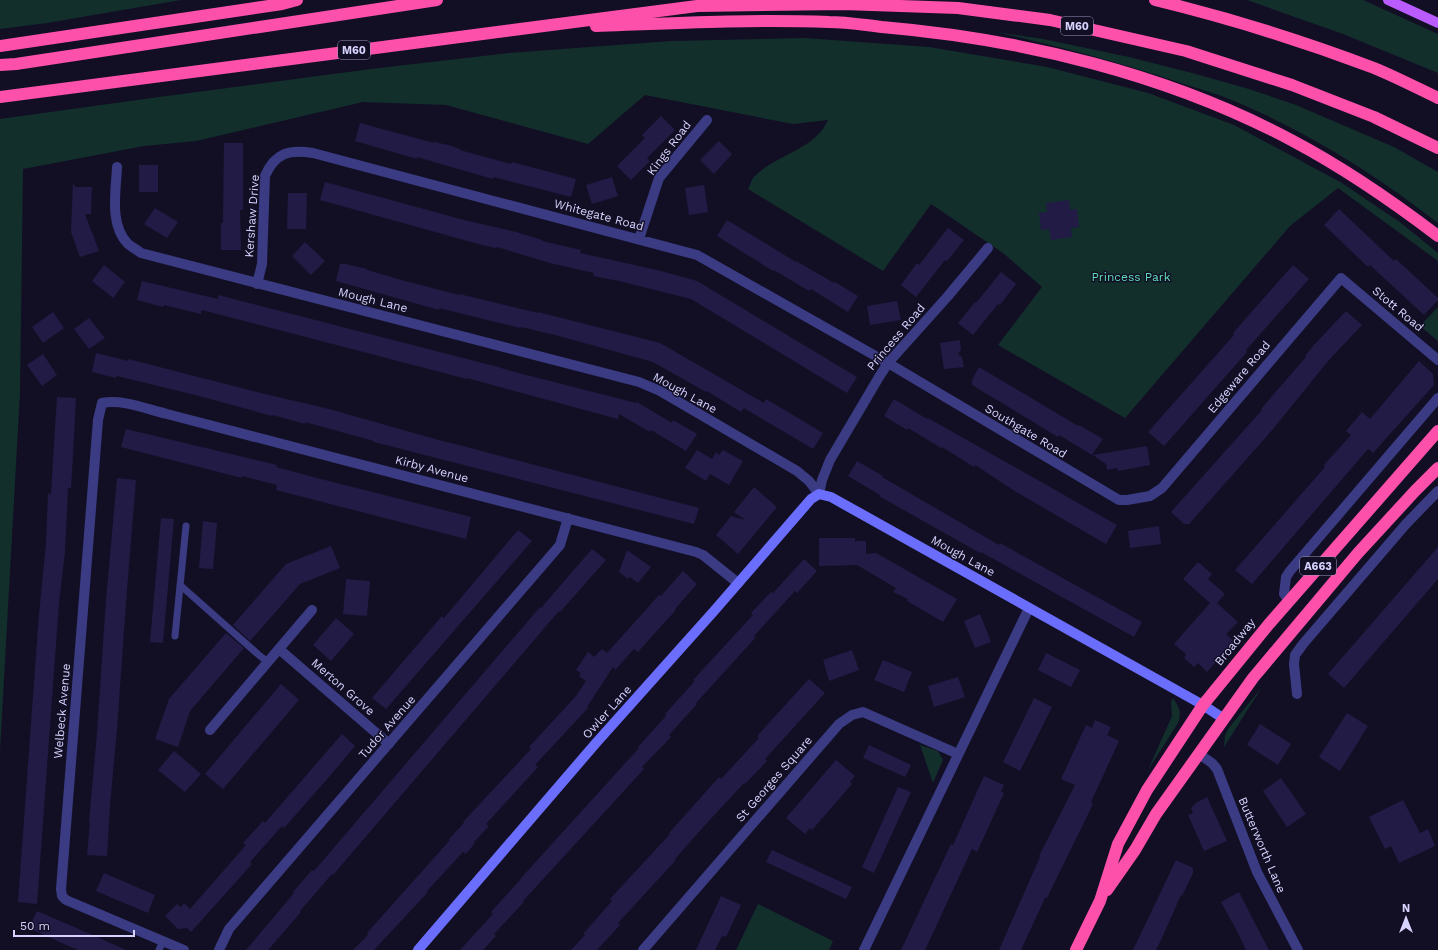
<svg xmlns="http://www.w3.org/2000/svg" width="1438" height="950" viewBox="0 0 1438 950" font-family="'Work Sans',sans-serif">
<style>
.green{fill:#122f2c}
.building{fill:#221b45}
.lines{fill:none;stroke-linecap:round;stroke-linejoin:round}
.lane{stroke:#3a3b83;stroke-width:7}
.street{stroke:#3a3b83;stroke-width:10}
.secondary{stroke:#6b6dfd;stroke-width:10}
.primary{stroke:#ba5bfd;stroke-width:10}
.highway{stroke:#fd50aa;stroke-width:12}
.labels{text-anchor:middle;stroke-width:3;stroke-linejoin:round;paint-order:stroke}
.shield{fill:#120f25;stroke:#9b98bd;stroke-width:1}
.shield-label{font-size:11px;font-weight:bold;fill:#d6d3fe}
.street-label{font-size:12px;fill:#d6d3fe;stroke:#120f25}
.park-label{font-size:12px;fill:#5fdeb9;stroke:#120f25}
</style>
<rect width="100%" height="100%" fill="#120f25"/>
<path class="green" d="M0 0H181L47 23 0 29Z
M1247 0H1363L1438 34V73L1343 34Z
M997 32 1043 39 1129 57 1192 73 1249 89 1296 105 1394 147 1438 172V223C1374 173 1303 129 1227 98 1213 93 1198 88 1184 84 1123 63 1060 47 997 32Z
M804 38 929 47 1047 67 1148 93 1234 125 1342 183 1401 223 1438 253V261L1338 188 1290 226 1125 418 998 345 1042 287 1003 253 931 204 883 271 748 189C750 186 751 181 753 178 775 154 814 151 828 120L793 124 645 95 588 144 446 105 363 102 196 141 144 146 23 169 20 392 0 751V119L159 97 371 69 509 53 671 41Z
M1438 307V341L1420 326Z
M1262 687 1224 747 1225 736 1228 729Z
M1173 698C1179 707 1182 712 1178 723L1148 770 1172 716 1171 702Z
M920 745 938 751 943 760 933 783Z
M758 904 833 941 829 950H736Z"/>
<path class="building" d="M661 116 675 130 647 158 650 161 631 180 617 166 645 138 642 135Z
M360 123 434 143V142L448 145 460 149V150L511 164 512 162 576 179 571 197 493 177V179L417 157V159L355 141Z
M719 141 732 154 714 174 700 160Z
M224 143H243V210H240L241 250H221V223H223Z
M139 165H158V192H139Z
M612 177 618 196 592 204 586 185Z
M73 182 75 187H92L91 214H85L99 251 80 257 71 232Z
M325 182 464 220 516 232 542 240V241L581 250 580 253 661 271 697 281 857 377 847 393 691 299 619 281 593 276 594 273 550 263 497 247 496 248 482 245 320 200Z
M704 185 708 212 689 215 685 188Z
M288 193H307L306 229H287Z
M1069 200 1070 210 1077 209 1079 227 1071 228 1072 237 1051 240 1049 229 1041 230 1039 213 1047 212 1046 203Z
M155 208 178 222 167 238 144 224Z
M1339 209 1394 261 1396 259 1438 298V300L1424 315 1370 265 1368 267 1324 225Z
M727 220 796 262V261L834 283 835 282 858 296 848 312 811 289 809 291 774 270 773 271 717 236Z
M948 228 964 240 947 261 945 260 916 297 901 285 917 263 919 265Z
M305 242 325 261 311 275 292 256Z
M340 264H346L367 269V270L405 281 459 295V294L538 313V312L660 343 764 403 766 399 823 433 813 449 744 408 741 412 707 391 706 392 653 362 559 336 521 327 520 328 439 308V310L336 281Z
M104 265 125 282 113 298 92 281Z
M1293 265 1309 279 1246 350 1247 352 1164 446 1148 432 1234 335 1233 333Z
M1001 272 1016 284 1000 305 998 304 973 335 958 323 975 302 976 303Z
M142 281 218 299V295L498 367 511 371 636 403 637 402 672 423 673 420 697 434 686 451 651 430 650 432 619 414 618 419 467 378V379L202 310 201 314 164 305 163 307 137 300Z
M897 301 901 320 870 325 867 306Z
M1346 311 1362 325 1329 360 1273 429 1189 524H1184L1171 512 1262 410 1261 409 1306 357 1305 356 1313 346Z
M53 312 64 328 43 343 32 327Z
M89 318 105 338 89 349 74 329Z
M960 340 961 350 958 354 962 357 964 367 944 369 940 343Z
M96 353 128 361V359L265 394 329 409 442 441 455 444 699 508 694 524 374 442V441L305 422V424L273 415 272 416 199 396 117 376 116 378 92 372Z
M43 354 57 375 42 386 27 365Z
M1419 361 1433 374 1434 385 1373 453 1368 449 1252 584 1235 570 1325 467 1323 466 1351 435 1346 431 1362 412 1370 419Z
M979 367 1078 426 1079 425 1103 439 1092 455 1059 435 1058 437 972 385V380Z
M57 397 76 398 73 455 71 488H68L65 551 59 603 37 904 18 902 39 614 46 544 48 493 51 494 53 461Z
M894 399 927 419 928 418 1117 525 1106 544 1018 493 975 465 974 467 942 447 941 448 908 428 907 430 884 416Z
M126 429 264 462 277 465 276 467 317 478 471 517 466 539 276 490 277 485 242 476V478L121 447Z
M1147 446 1150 465 1118 471 1117 468 1107 470 1106 464 1093 455Z
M697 450 712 459 716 452 719 455 723 450 743 461 729 485 710 474 706 481 685 468Z
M857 461 883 476 882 477 999 545 1000 543 1142 622 1134 637 981 552 980 553 879 496 880 495 848 476Z
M117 478 136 480 127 589 117 729 110 805 107 856 87 855 90 822H89L97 733 106 600Z
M754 487 777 507 738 554 716 535 731 516 745 520 734 512Z
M161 518 174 519 163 643 150 642Z
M203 521 217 523 213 569 199 568Z
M1159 526 1161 544 1130 548 1128 531Z
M518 530 532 541 386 709 372 698 442 616 444 618Z
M819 538H855V541H866V554L876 553 957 599 943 622 907 601 908 599 893 592 896 588 857 565 819 566Z
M331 546 340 568 300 584 250 641 233 625 286 564Z
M1438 547V579L1344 688 1328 674Z
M592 549 606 560 560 612 559 611 333 875 332 874 300 911 301 912 268 950H246L294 893 293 892 312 870 314 871 540 607 541 608Z
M627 550 651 567 638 583 630 577 628 579 619 572Z
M804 559 817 571 797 593 795 591 754 636 756 637 696 703 697 704 669 735 671 737 642 767 644 769 523 901 524 902 494 934 496 936 483 950H460L493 914 491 912 521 879V878L639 748 638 747 666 716 665 714 695 681 693 680 753 615 751 613 771 592 773 593Z
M1198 562 1212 574 1208 579 1225 594 1217 603 1238 622 1226 634 1234 642 1207 672 1198 663 1194 667 1184 658 1186 654 1174 644 1210 603 1183 579Z
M683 571 697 584 675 609 676 610 663 624 638 652 634 649 615 670 613 667 587 707 588 708 535 765 538 767 486 824 489 826 474 842 475 843 466 854 463 852 427 891 428 892 374 950H353L368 935 367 933 450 840 449 839 464 823 463 822 531 749 529 747 576 696 586 681 579 676 581 673 576 670 588 652 594 657 602 649 607 653 659 595 661 596Z
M346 579 370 581 367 616 343 614Z
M980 614 991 642 975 648 964 621Z
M336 618 354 634 331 661 313 645Z
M226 633 244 648 190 711 178 747 155 739 169 699Z
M852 650 859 670 829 681 823 660Z
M1046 653 1080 670 1071 687 1038 670Z
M883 660 912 672 904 692 874 680Z
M958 677 965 697 934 707 928 686Z
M809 679 825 693 765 759 767 761 745 784 744 783 706 824 675 859 676 860 618 923 620 925 597 950H571L585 935 583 934 612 901 610 899 670 834 669 833 719 777 721 779 759 738 757 736Z
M281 684 299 700 223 789 205 774Z
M1034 698 1052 707 1020 771 1003 762Z
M1347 713 1368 726 1340 771 1319 757Z
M1095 720 1111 727 1107 735 1119 741 1091 802 1093 804 1047 898H1045L1021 950H999L1040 857 1039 856 1075 785 1061 779 1086 725 1092 728Z
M1260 724 1291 744 1278 765 1247 745Z
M342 734 355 746 329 777 284 828 282 826 250 862 252 864 191 932 187 928 178 929 165 916 177 904 181 907 184 903 190 909 246 845 243 843 263 821 265 823Z
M869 745 911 765 905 777 863 758Z
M174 751 201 774 185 792 158 770Z
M836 760 855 776 850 782 852 784 812 830 810 828 805 834 786 818Z
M984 776 1004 785 1001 792 1004 793 977 852 972 849 925 950H901L951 844 953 845Z
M1281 778 1306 814 1287 827 1263 791Z
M898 787 911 792 874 873 862 867Z
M1207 797 1227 841 1204 851 1188 815 1193 813 1191 808 1196 803Z
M1403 800 1420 833 1428 829 1435 846 1399 863 1391 846 1385 849 1369 817Z
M772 850 852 887 846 899 766 862Z
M1176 860 1193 868V873L1182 896 1181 895 1161 940 1156 950H1133Z
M104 873 155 895 148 913 96 891Z
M1239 892 1261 935 1269 950H1246L1238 933 1221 902Z
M721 896 741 905 726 937 722 936 715 950H696Z
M37 911 95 936 126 950H78L66 945 29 928Z"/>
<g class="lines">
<path class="lane" d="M180 585 260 656 268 662
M175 636 186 526
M159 950 163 941"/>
<path class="street" d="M117 167C116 191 109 225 128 244 132 247 137 250 141 253L639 382 660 391 797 471 809 481 819 494
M639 239 659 178 707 120
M257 284 262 264 265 176C275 153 289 149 313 153L697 255 888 363 1119 500H1127L1150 496 1162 488 1341 278 1438 360
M819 494 822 480 830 460 879 377 888 363 948 296 988 248
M1289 600 1284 594 1286 577 1290 571 1438 398
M279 649 389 744
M1297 694 1294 664 1295 655 1303 644 1406 524 1438 491
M210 730 312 610
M1199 754 1212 763 1217 769 1257 872 1298 950
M184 950 66 900 62 896 61 889 98 420 102 403C123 399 146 409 167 414L696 552 703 555 738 583
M219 950 229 929 560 545 568 518
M643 950 839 724 852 715 863 712 958 754
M864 950 1029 608"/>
<path class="secondary" d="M418 950 596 743 714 611 811 499 819 494 831 497 1203 705 1224 719"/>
<path class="primary" d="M1388 0 1438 23"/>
<path class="highway" d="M1155 0C1229 18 1303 41 1374 68 1396 77 1417 88 1438 98
M596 26C674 23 751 19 829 22 846 22 864 25 882 27 1022 39 1168 74 1293 141 1344 168 1392 201 1438 236
M0 46 282 4 297 0
M0 65 16 64 437 0
M0 97 697 6 843 4 958 8 1050 20 1186 51 1292 85 1374 117 1438 148
M1107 890 1135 850 1156 814 1253 678 1358 553 1415 491 1438 468
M1076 950 1100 901 1118 844 1147 790 1203 705 1269 624 1438 431"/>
</g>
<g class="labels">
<g class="shield">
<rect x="1061" y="17" width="32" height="18" rx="3"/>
<rect x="338" y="41" width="32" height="18" rx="3"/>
<rect x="1300" y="557" width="36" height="18" rx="3"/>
</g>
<g class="shield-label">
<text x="1077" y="30">M60</text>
<text x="354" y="54">M60</text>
<text x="1318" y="570">A663</text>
</g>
<g class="street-label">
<text transform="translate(669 148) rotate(-53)" y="4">Kings Road</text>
<text transform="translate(599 215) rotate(15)" y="4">Whitegate Road</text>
<text transform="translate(252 216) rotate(-86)" y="4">Kershaw Drive</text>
<text transform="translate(373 300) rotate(14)" y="4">Mough Lane</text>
<text transform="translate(1398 309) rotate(40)" y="4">Stott Road</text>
<text transform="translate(896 337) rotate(-50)" y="4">Princess Road</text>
<text transform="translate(1239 377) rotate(-50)" y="4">Edgeware Road</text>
<text transform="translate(685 393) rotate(29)" y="4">Mough Lane</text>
<text transform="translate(1026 431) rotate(31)" y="4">Southgate Road</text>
<text transform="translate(432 469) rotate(15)" y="4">Kirby Avenue</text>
<text transform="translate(963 556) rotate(29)" y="4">Mough Lane</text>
<text transform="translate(1235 642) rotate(-51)" y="4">Broadway</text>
<text transform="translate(343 687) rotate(41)" y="4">Merton Grove</text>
<text transform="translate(62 711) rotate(-85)" y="4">Welbeck Avenue</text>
<text transform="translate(607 712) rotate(-48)" y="4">Owler Lane</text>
<text transform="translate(387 727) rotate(-49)" y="4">Tudor Avenue</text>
<text transform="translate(774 779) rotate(-49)" y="4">St Georges Square</text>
<text transform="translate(1262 845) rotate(67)" y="4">Butterworth Lane</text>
</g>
<g class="park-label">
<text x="1131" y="281">Princess Park</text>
</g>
</g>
<g transform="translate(1406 918)" stroke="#120f25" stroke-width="3" paint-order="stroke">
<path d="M0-3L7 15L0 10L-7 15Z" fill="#d6d3fe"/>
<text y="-6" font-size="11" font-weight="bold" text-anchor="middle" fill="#d6d3fe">N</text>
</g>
<path d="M14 930v6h120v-6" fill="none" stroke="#d6d3fe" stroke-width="2"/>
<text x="20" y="930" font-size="12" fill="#d6d3fe" stroke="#120f25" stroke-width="3" paint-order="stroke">50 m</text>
</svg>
